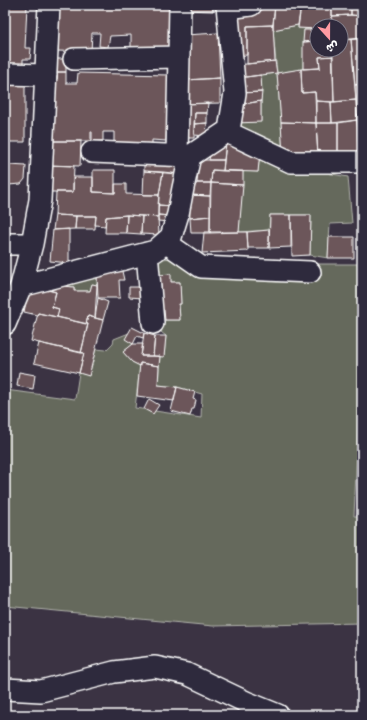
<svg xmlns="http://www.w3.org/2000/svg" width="367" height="720" viewBox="0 0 367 720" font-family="Sriracha,'Playpen Sans Arabic',sans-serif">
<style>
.green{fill:#65695b;stroke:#b2b4ad}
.building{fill:#6c575a;stroke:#fff}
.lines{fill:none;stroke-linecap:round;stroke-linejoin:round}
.minor-casing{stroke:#fff;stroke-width:24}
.minor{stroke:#2f2a3d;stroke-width:21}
</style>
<rect width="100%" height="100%" fill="#3b3343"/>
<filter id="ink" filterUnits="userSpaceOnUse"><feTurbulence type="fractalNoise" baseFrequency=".025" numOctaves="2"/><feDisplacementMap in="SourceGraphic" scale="8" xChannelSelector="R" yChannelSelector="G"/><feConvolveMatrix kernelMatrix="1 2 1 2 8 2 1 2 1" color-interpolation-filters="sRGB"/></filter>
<g filter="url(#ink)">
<path class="green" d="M298 25V28L317 29V30H304L303 69 277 73 281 122 283 156 236 123 261 121V75L277 73 273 30Z
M260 152 305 169 348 177 352 223 330 224 328 258 310 255 311 215H270L269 230 239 232 243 171 258 172Z
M177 258 212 264H362V340L354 516H362V623L213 626 5 606V390L75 399 79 373 89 375 96 349 106 350 113 343 114 339 129 333 133 344 123 352 132 362 140 366 135 408 201 418 202 394 177 387 158 385 160 356 164 357 166 336 161 332 165 320H180L179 304H181L180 282H171L170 274 159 275V259Z
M97 275V285L92 284 90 291H74V287L50 285Z"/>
<path class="building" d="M5 5H27L25 48H31L30 59H23V65L5 64Z
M52 5H174L172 49 131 50V35L110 36 108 47 99 46 100 33H92L91 52 58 51 57 59H66V72H57V79H48Z
M183 5H213V11L183 10Z
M262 5H275L273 25 247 26V55L235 56 230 9Z
M275 5H301L298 25 273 30V25Z
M319 5H332V26H317V29L298 28 301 6 319 8Z
M332 5H351V15L332 16Z
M351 5H362V16L351 15Z
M351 15 361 16 360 39 341 40V26H332V16Z
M273 25 275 61 247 64V26Z
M304 30H317V41L303 42Z
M218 33 220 78 186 80 185 35Z
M362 38V84L355 85 351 39Z
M351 39 356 100 334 102 332 50H341V40Z
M317 41V50H332L333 56 319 57 320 68 303 69V42Z
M333 56 334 102 316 101 315 92 302 93 301 69 320 68 319 57Z
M275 61 277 73 238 78 237 65Z
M301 69 302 93 315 92 316 123 281 122 277 73Z
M57 72H66V83H77L78 73 168 75 166 141 152 140V150L114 143V132H103V141H92V132H91V141H48V79H57Z
M261 75 262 92 239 93 238 78Z
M220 78V103L183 104 186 80Z
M25 79V142H5V80Z
M362 84V114L357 115 355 85Z
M262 92 261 101 238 105 239 93Z
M356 100 357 120 332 123 331 102Z
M261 101V122L236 123 238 105Z
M316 101 331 102 332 123H316Z
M208 103 207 113H195L194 138H181L183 104Z
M195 113H207V123L194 124Z
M362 114V154H359L357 115Z
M357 120 359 154 338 155V123Z
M281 122 316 123 318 156H283Z
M207 123 206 136 194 135V124Z
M316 123H338V155L318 156Z
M48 141H81L80 166 46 165Z
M226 142 243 144V153L260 152 258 172 223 171Z
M226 142 224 160H209L211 148Z
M199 160H224L223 171 212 170 211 183H197Z
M144 161 178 163 177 174 144 171Z
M9 165 26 166 25 179 21 184 8 185Z
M46 165 74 166 73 192H46Z
M93 170H115V193L93 192Z
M212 170 243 171V185L211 183Z
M144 171 163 172 159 195H143Z
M163 172 180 174 172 206 158 205 159 195Z
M73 177H93V192L115 193V184H126V194L159 195 158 217 127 215 106 217 105 226 95 225 96 216H76L55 215 56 192H73Z
M197 183H211L210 196 189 195Z
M211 183 243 185 239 232 210 233Z
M189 195 210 196V216L190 218Z
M158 205 172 206 170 216 158 215Z
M55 215 76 216 75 229 53 230Z
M127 215 142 216 141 234 126 233Z
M127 215 126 233H105L106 217Z
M158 215 170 216 168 222 158 221Z
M270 215H291V247L269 248Z
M291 215H311L310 255 292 256Z
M76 216H96L95 229H75Z
M142 216 158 217 159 235 141 234Z
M210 216V233H191L190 218Z
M69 229V263L50 261 53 230Z
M269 230V248H248L247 232Z
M204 232H247L248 251 202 253Z
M329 237H354V258H328Z
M121 267 124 280H119L120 298H98L97 275Z
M171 274V282H180L181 304H179L180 320H165L164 310H160L159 275Z
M92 284 97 285 95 318 88 316 86 324 57 317 59 309 52 307 56 292 49 290 50 285 74 287V291H90Z
M29 286 56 292 52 307 59 309 57 317 38 313 37 315 24 312Z
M129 287H143V298L129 297Z
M98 298 108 302 103 320 95 318Z
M38 313 88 324 81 353 31 341Z
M88 316 103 320 89 376 79 373 84 353H81L88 324H86Z
M132 327 144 333 143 338 137 336 133 344 125 339Z
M144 333 155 336 153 356H141Z
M155 336H166L164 357 153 356Z
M39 343 84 353 79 373 34 363Z
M133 344H143L141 356H160L159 366 140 363V366L132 362 123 352Z
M140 363 159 366 158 385 177 387 174 401 137 396Z
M19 372 35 375 33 389 17 386Z
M177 387 195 392 193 399 196 400 194 409H192L190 416 171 411Z
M149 399 159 405 153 414 144 409Z"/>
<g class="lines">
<g class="minor-casing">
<path id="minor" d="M227 8 251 5
M74 59 179 57
M5 74 46 75
M227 132 291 162H362
M92 152 190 156
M177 156 180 5
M165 242 201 267 310 272
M5 244H32
M147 253 153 323
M21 286 155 251 171 237 178 214 183 188 190 156 229 130 235 93 227 5
M5 324 21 286 32 244 40 200 49 5
M5 689 41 691 114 672 155 667 187 674 246 702 278 715"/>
</g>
<use href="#minor" class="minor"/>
</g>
</g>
<rect width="367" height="720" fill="none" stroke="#2f2a3d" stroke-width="20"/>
<rect x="10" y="10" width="347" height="700" fill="none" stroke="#fff" stroke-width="1.5" filter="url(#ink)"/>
<g transform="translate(329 38) rotate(159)"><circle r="19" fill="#2f2a3d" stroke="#827f8b"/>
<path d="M0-3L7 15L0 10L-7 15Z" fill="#ff9aa2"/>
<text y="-6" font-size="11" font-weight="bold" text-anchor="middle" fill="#ffffff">ش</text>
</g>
</svg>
